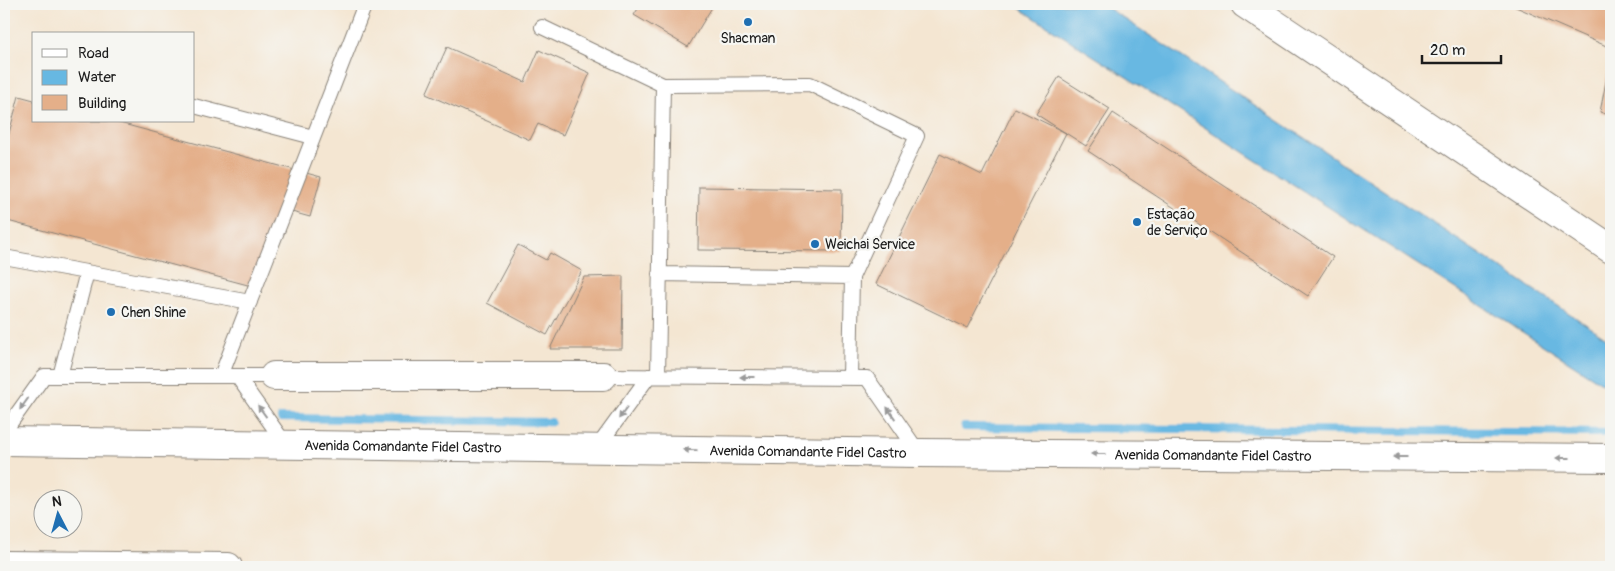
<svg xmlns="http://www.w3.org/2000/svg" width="1615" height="571" viewBox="0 0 1615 571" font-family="Pangolin,sans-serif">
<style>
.water{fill:#67b8e2;stroke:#426a7f}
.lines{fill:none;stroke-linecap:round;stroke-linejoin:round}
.stream{stroke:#67b8e2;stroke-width:8}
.building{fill:#e4af89}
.lane-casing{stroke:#888177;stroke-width:16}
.street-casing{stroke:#888177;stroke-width:30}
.secondary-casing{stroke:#888177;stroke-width:30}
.highway-casing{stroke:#888177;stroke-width:30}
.lane{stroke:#fff;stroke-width:14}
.street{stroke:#fff;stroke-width:28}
.secondary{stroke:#fff;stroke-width:28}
.highway{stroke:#fff;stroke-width:28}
.oneway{fill:#999}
.poi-dot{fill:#1f6fb2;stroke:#f6f6f2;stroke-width:2}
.labels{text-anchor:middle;stroke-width:4.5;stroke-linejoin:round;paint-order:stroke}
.poi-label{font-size:14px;fill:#1c1c1c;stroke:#f6f6f2;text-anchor:start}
.street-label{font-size:14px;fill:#1c1c1c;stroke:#f6f6f2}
</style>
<rect width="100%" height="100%" fill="#f6f6f2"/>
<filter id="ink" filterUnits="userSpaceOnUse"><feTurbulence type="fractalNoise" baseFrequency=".02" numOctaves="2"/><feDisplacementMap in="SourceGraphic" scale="10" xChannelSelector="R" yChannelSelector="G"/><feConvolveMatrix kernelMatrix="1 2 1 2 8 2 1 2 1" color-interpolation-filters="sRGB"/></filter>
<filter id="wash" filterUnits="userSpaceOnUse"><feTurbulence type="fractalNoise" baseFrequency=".0096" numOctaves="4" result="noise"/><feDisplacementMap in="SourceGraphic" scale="20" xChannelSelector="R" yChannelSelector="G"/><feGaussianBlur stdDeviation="1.12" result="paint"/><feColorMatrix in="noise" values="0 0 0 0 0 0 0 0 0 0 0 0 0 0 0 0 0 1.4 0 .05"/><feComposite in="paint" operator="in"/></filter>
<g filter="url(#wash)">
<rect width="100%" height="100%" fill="#f4e6d2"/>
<path class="water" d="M1013 4H1102L1611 341V389Z"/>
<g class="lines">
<path class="stream" d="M281 418 551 422
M964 427 1611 433"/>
</g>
<g id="blocks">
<path class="building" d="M641 4H714L688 47 634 15Z
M1509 4H1611V48Z
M447 47 525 82 539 50 590 73 563 135 538 124 530 140 426 94Z
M1610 61H1611V116L1600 112Z
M1059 77 1110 109 1086 146 1036 114Z
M19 96 34 100V121H112L321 177 310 217 281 209 259 288 4 220V152Z
M1015 108 1066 133 967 328 876 284 940 154 982 175Z
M1113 113 1333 257 1308 296 1088 151Z
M699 187 842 189 841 251 698 250Z
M518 245 546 260 550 253 582 271 547 335 487 303Z
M623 276 622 349H550L584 277Z"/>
</g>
</g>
<g filter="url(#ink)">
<use href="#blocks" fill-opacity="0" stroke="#888177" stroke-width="1"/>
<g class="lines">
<g class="lane-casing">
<path id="lane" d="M542 27 663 85 810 84 917 136 852 277 850 377
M194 106 313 137
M4 257 250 302
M659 274 852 277
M60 376 87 272
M221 376 365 4
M237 376 286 445
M603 376 867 378 919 453
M658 376 663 85
M4 432 44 376H274
M596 449 649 376"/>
</g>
<g class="street-casing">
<path id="street" d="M274 376H603"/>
</g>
<g class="secondary-casing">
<path id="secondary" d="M1245 4 1611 249"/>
</g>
<g class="highway-casing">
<g id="highway">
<path id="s1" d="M4 441 919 453 1611 458"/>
<path d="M4 565 228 567"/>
</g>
</g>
<use href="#lane" class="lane"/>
<use href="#street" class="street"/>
<use href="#secondary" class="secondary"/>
<use href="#highway" class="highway"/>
</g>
<defs><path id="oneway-solid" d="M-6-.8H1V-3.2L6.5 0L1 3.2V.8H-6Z" transform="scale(1.25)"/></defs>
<g class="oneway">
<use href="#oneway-solid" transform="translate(747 377) rotate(-180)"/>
<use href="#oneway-solid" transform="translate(24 404) rotate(126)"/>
<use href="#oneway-solid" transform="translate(262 411) rotate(-126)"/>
<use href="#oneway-solid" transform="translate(623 413) rotate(126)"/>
<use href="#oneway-solid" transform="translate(891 413) rotate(-125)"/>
<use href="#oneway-solid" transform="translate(690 450) rotate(-179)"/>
<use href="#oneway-solid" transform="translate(1098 454) rotate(-180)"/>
<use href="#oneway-solid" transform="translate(1400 457) rotate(-180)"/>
<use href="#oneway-solid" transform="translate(1563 458) rotate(-180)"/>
</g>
</g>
<g class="poi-dot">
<circle cx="748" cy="22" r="5"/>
<circle cx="1137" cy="222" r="5"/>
<circle cx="815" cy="244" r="5"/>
<circle cx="111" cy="312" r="5"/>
</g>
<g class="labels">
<g class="poi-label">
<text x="748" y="43" text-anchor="middle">Shacman</text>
<text x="1147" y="219">Estação<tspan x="1147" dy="16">de Serviço</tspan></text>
<text x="825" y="249">Weichai Service</text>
<text x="121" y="317">Chen Shine</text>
</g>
<g class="street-label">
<text dy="5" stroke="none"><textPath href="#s1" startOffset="399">Avenida Comandante Fidel Castro</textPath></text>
<text dy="5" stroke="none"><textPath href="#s1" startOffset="804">Avenida Comandante Fidel Castro</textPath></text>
<text dy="5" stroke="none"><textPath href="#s1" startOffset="1209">Avenida Comandante Fidel Castro</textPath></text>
</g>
</g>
<rect width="1615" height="571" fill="none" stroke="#f6f6f2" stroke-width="20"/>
<rect x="32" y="32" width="162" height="90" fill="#f6f6f2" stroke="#9f9f9c"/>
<rect x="42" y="49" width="25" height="8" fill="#ffffff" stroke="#9f9f9c"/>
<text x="78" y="58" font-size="15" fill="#1c1c1c">Road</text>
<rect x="42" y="70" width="25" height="15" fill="#67b8e2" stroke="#9f9f9c"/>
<text x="78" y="82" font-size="15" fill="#1c1c1c">Water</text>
<rect x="42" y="95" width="25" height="15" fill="#e4af89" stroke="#9f9f9c"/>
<text x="78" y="108" font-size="15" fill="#1c1c1c">Building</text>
<g transform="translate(58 514) rotate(354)"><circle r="24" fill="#f6f6f2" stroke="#9f9f9c"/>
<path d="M0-4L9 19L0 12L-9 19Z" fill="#1f6fb2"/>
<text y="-8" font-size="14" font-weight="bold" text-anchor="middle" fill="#1c1c1c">N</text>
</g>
<path d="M1422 55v8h79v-8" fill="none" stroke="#1c1c1c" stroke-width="2.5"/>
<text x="1430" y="55" font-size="15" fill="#1c1c1c" stroke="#f6f6f2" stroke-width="4" paint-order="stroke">20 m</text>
</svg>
